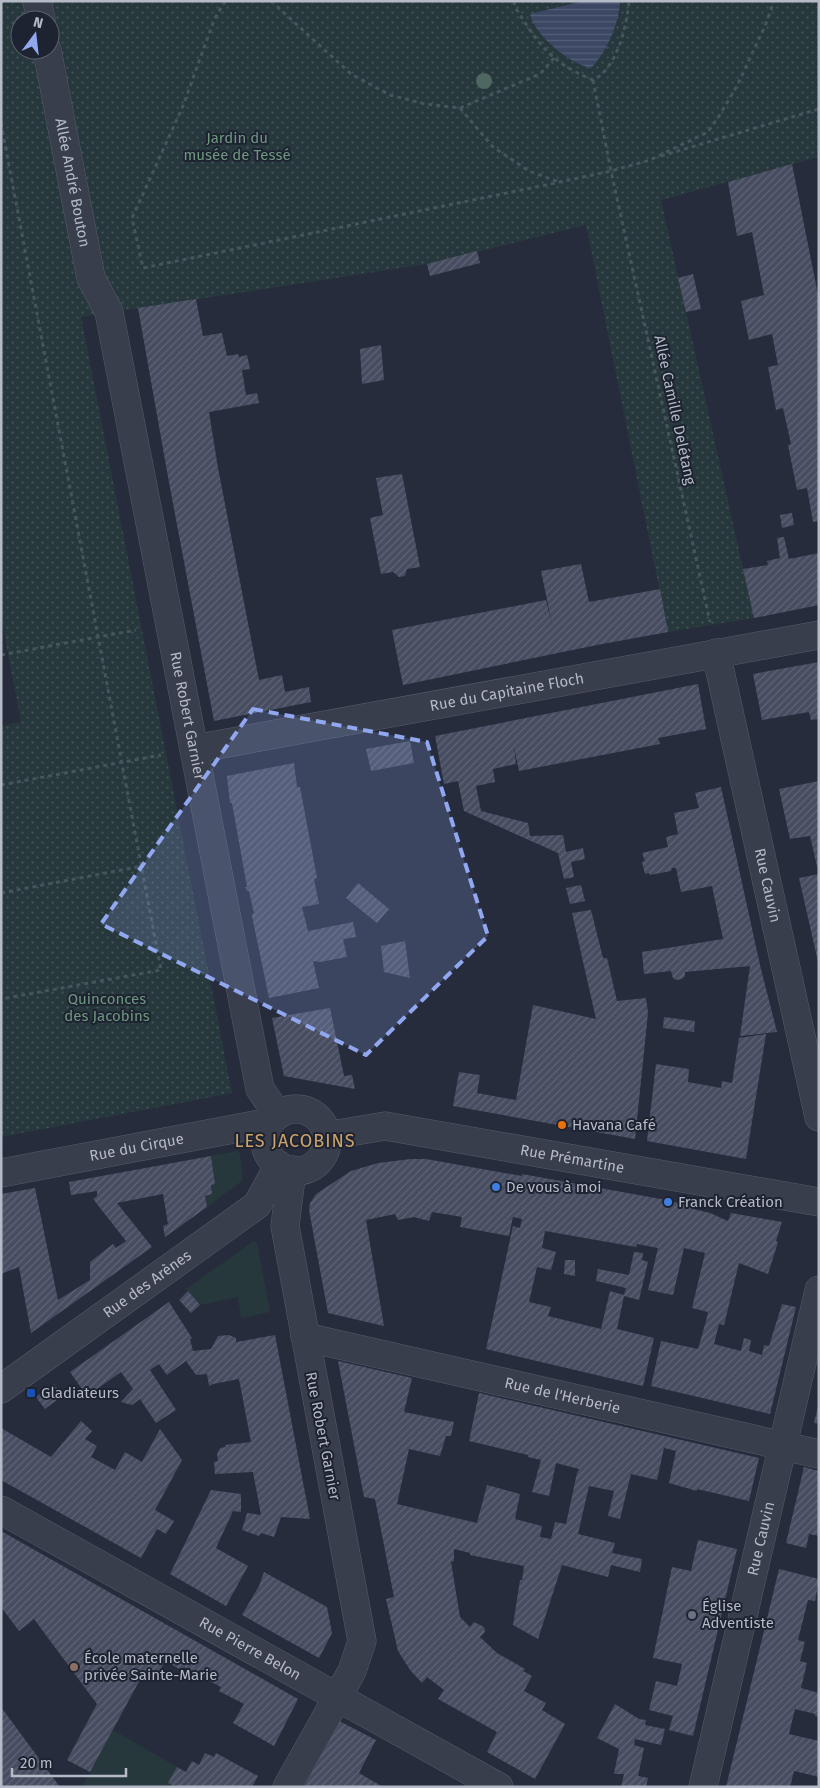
<svg xmlns="http://www.w3.org/2000/svg" width="820" height="1788" viewBox="0 0 820 1788" font-family="'Fira Sans',sans-serif">
<style>
.green{fill:#27383d}
.park{fill:url(#park-dots);fill-rule:evenodd}
.water{fill:url(#water-rules)}
.building{fill:url(#building-hatch)}
.lines{fill:none;stroke-linecap:round;stroke-linejoin:round}
.minor-casing{stroke:#575c6a;stroke-width:29}
.path{stroke:#45555a;stroke-width:3;stroke-dasharray:4 4;stroke-linecap:butt}
.minor{stroke:#393e4c;stroke-width:28}
.tree{fill:#4e6760}
.marked{fill:#91a8f1;fill-opacity:0.2;stroke:#91a8f1;stroke-width:4;stroke-dasharray:10 6;stroke-linejoin:round}
.food-dot{fill:#e8710a;stroke:#1e2331;stroke-width:2}
.shop-dot{fill:#3f7fe0;stroke:#1e2331;stroke-width:2}
.transit-dot{fill:#1a4fb4;stroke:#1e2331;stroke-width:2}
.worship-dot{fill:#6b7280;stroke:#1e2331;stroke-width:2}
.education-dot{fill:#8d6e63;stroke:#1e2331;stroke-width:2}
.labels{text-anchor:middle;stroke-width:4;stroke-linejoin:round;paint-order:stroke}
.park-label{font-size:15px;fill:#6e977d;stroke:#1e2331}
.street-label{font-size:15px;fill:#b5bac7;stroke:#1e2331}
.poi-label{font-size:15px;fill:#b5bac7;stroke:#1e2331;text-anchor:start}
.quarter-label{font-size:18px;letter-spacing:1px;fill:#cda36a;stroke:#1e2331}
</style>
<defs>
<pattern id="park-dots" width="8" height="8" patternUnits="userSpaceOnUse" patternTransform="scale(1.25)"><rect width="8" height="8" fill="#27383d"/><path d="M2 2h.1M6 6h.1" fill="none" stroke="#445358" stroke-width="1.8" stroke-linecap="round"/></pattern>
<pattern id="water-rules" width="6" height="5" patternUnits="userSpaceOnUse" patternTransform="scale(1.25)"><rect width="6" height="5" fill="#3c4764"/><path d="M0 2.5h6" fill="none" stroke="#565f79"/></pattern>
<pattern id="building-hatch" width="6" height="6" patternUnits="userSpaceOnUse" patternTransform="scale(1.25)"><rect width="6" height="6" fill="#474d60"/><path d="M-1 1l2-2M0 6l6-6M5 7l2-2" fill="none" stroke="#5f6575"/></pattern>
</defs>
<rect width="100%" height="100%" fill="#262c3c"/>
<path class="green" d="M237 1151 240 1154 243 1180 207 1207 205 1196 212 1194 211 1185 215 1183 211 1156Z
M254 1241 257 1243 270 1312 241 1318 238 1297 200 1305 186 1289Z
M113 1730 177 1767 168 1783 173 1787H82Z"/>
<path class="park" d="M1 1H819V157L661 200 754 618 668 632 586 225 427 264 81 317 232 1093 1 1137V726L21 722 1 617ZM20 20H50V50H20Z"/>
<path class="water" d="M584 1H620C619 24 607 51 591 68 570 64 535 36 530 14Z"/>
<path class="building" d="M792 164 819 300V521L813 522 807 488 797 490 788 445 791 444 783 408 776 410 768 367 778 365 772 334 749 340 741 301 764 295 752 232 737 236 728 182Z
M477 251 480 263 430 276 427 264Z
M693 274 701 309 686 312 678 278Z
M196 299 203 336 222 333 227 356 238 354 239 357 247 355 250 369 242 370 246 395 257 393 259 403 209 412 218 468 259 680 282 675 285 692 309 687 311 702 214 721 168 477 138 308Z
M381 345 384 380 362 384 360 349Z
M402 474 420 567 407 569 405 576 399 577 393 572 381 574 370 518 383 515 376 478Z
M792 513 794 525 782 528 780 515Z
M784 537 789 559 819 553V605L754 618 743 569 768 565 767 561 780 558 777 538Z
M581 564 589 602 660 589 668 632 597 645 403 685 392 630 546 600 552 624 541 571Z
M819 662V719L811 720 809 712 762 720 753 674Z
M698 684 706 729 658 738 660 744 519 771 514 747 516 764 493 769 495 782 476 786 481 811 528 823 530 836 563 835 566 852 583 848 585 859 571 862 574 877 564 879 558 853 464 811 458 781 444 784 435 736Z
M410 741 414 763 371 771 366 749Z
M294 763 297 787H300L317 878 314 879 319 904 302 907 308 931 353 922 356 937 343 939 347 957 320 962 313 961 319 988 269 998 252 916V914H254L249 891H247L245 887H247L232 803H230L227 776Z
M819 781V871H818L810 836 790 839 779 789Z
M721 787 760 965 777 1032 740 1036 750 966 685 972V976L682 979 676 980 673 978 671 971 644 974 642 952 723 939 712 886 681 892 676 868H672L671 871 650 875 649 873 645 874 642 862 645 861 642 853 668 847 666 837 678 834 674 813 699 808 695 793Z
M819 874V962H818L799 878Z
M358 883 389 909 377 923 346 898Z
M581 885 585 901 570 904 566 888Z
M591 910 603 958H607L617 1001 646 998 648 1013 635 1139 453 1106 459 1072 480 1075 477 1093 516 1100 533 1005 596 1019 572 913Z
M405 941 410 978 384 972 381 946Z
M330 1008 344 1076 352 1075 355 1089 284 1076 272 1018Z
M664 1017 695 1021 694 1032 663 1028Z
M766 1034 746 1159 647 1141 656 1064 689 1069 688 1082 721 1088 722 1081 732 1083 739 1038Z
M211 1156 215 1184 211 1185 212 1194 205 1196 207 1207 165 1237 163 1226 168 1224 163 1194 117 1203 152 1247 31 1333 19 1267 1 1274V1194L35 1188 58 1300 90 1280V1262L113 1244 116 1248 126 1241 93 1199 97 1196V1191L71 1195 69 1182Z
M411 1159H426L522 1176V1174L661 1199 693 1206V1209L710 1213 728 1221 731 1213 782 1222 776 1241 778 1242 768 1274 739 1263 724 1325 719 1324 714 1344 741 1351 744 1338 751 1340 749 1351 762 1355 764 1345 769 1346 782 1304 796 1307 770 1414 651 1386 661 1341 698 1349 706 1321 708 1312 692 1308 705 1253 684 1248 673 1295 648 1290 658 1248 637 1244 636 1247 545 1231 542 1248 556 1252 551 1270 537 1267 529 1302 551 1307 548 1316 601 1329 610 1291 624 1295 626 1288 596 1281 598 1269 629 1275 634 1252 643 1253 642 1260 648 1262 639 1300 624 1296 617 1329 654 1338 643 1386 486 1349 513 1226 520 1228 522 1219 513 1217 509 1236 460 1227 462 1217 432 1212 429 1221 414 1217 398 1220 395 1214 366 1220 384 1326 328 1313 309 1210 310 1203 316 1194 351 1171 378 1163Z
M565 1260H575V1276L564 1274Z
M188 1291 200 1305 191 1313 179 1300Z
M169 1302 192 1338 190 1339 193 1351 211 1349 218 1336 229 1335 236 1338V1342L275 1335 310 1519 281 1517 274 1537 261 1533 259 1536 242 1530 247 1513 261 1515 253 1472 215 1474 214 1462 218 1461 217 1454 220 1448 226 1447 225 1445 251 1442 239 1379 213 1384 209 1386 207 1374 196 1375 186 1361 167 1375 159 1364 150 1370 176 1410 156 1423 140 1399 132 1405 121 1402 133 1389 121 1372 87 1396 70 1372Z
M338 1361 412 1378 404 1412 454 1422 451 1436H446L440 1456 409 1449 397 1504 477 1523 487 1485 520 1494 515 1519 542 1526 540 1537 551 1539 555 1522 566 1524 577 1473 579 1469 556 1463 549 1496 532 1492 541 1460 528 1457V1455L469 1441 479 1393 759 1458 749 1501 697 1489V1491L669 1483 676 1451 664 1448 657 1480 631 1474 620 1519 608 1516 614 1491 589 1486 578 1534 615 1543 612 1553 642 1559 640 1572 611 1565 608 1577 562 1565 538 1639 513 1625 520 1580H522L524 1566 470 1555V1553L454 1549V1561L451 1562 460 1617 470 1627 474 1622 484 1627 485 1632 480 1637 497 1653 525 1669 523 1671 532 1676 524 1691 546 1703 542 1710 565 1724 535 1779 487 1752 497 1732 438 1699 444 1690 427 1677 422 1683 410 1670 398 1651 386 1599 394 1597 375 1499 364 1497Z
M54 1384 62 1396 45 1409 36 1397Z
M818 1406H819V1424L814 1423Z
M81 1421 92 1431 85 1439 97 1446 91 1457 115 1470 125 1452 142 1462 160 1429 182 1460 155 1510 174 1521 166 1534 157 1529 141 1558 1 1480V1428L51 1457Z
M804 1467 819 1471V1536L809 1534 806 1548 786 1543Z
M211 1490 241 1494V1512L233 1511 216 1548 248 1566 226 1606 170 1574Z
M1 1531 298 1699 274 1746 233 1723 244 1704 219 1691 221 1687 184 1667 181 1670 165 1661 155 1680 143 1674 90 1772 67 1760 97 1704 34 1619 19 1631 1 1607Z
M698 1540 737 1549 693 1736 669 1730 673 1716 649 1710 656 1681 677 1686 682 1664 653 1658 672 1567 691 1571Z
M779 1569 819 1579 815 1601 808 1600 798 1640 805 1642 800 1661 807 1663 801 1688 819 1693V1717L815 1716V1714L795 1709 789 1734 819 1741V1777L794 1771 790 1787H726Z
M264 1572 327 1607 332 1633 319 1658 242 1615 259 1586Z
M615 1704 639 1719 646 1720 645 1725 665 1729 661 1745 635 1739 634 1745 644 1748 638 1776 648 1778 646 1787H621L624 1774H614L619 1749 597 1738Z
M1 1707 60 1787H1Z
M339 1721 376 1740 359 1773 383 1787H304Z
M205 1753 214 1757 216 1753 258 1776 252 1787H175L168 1783 177 1767 186 1772 192 1761 199 1765Z"/>
<g class="lines">
<g class="minor-casing">
<g id="minor">
<path d="M37 1 41 20"/>
<path id="s1" d="M47 50 91 278 109 312 260 1089 278 1115"/>
<path id="s2" d="M716 653 819 1117"/>
<path id="s3" d="M194 749 819 635"/>
<circle cx="296" cy="1140" r="31"/>
<path id="s4" d="M326 1136 385 1126 819 1202"/>
<path id="s5" d="M1 1173 270 1122"/>
<path id="s6" d="M305 1337 819 1454"/>
<path id="s7" d="M1 1389 257 1205 279 1165"/>
<path id="s8" d="M1 1510 499 1787"/>
<path d="M287 1787 352 1671 362 1641 285 1226 292 1170"/>
<path id="s9" d="M703 1787 819 1290"/>
</g>
</g>
<path class="path" d="M225 1 214 20 183 106 132 218 143 268 560 182 611 171 650 160 708 132 719 116 737 86 765 26 774 1
M271 1 351 74 390 95 425 104 460 108 540 74 554 58
M514 1 515 7C539 45 550 62 593 80 617 69 627 25 629 1
M593 80 611 171 710 622
M460 108 493 147 529 171 559 182
M1 123 161 970 1 999
M661 156 819 109
M1 655 136 630
M1 785 161 755
M1 893 142 866"/>
<use href="#minor" class="minor"/>
</g>
<circle class="tree" cx="484" cy="81" r="8"/>
<path class="marked" d="M253 709 427 742 488 936 366 1055 101 924Z"/>
<circle class="food-dot" cx="562" cy="1125" r="5"/>
<g class="shop-dot">
<circle cx="496" cy="1187" r="5"/>
<circle cx="668" cy="1202" r="5"/>
</g>
<rect class="transit-dot" x="26" y="1388" width="10" height="10" rx="2.5"/>
<circle class="worship-dot" cx="692" cy="1615" r="5"/>
<circle class="education-dot" cx="74" cy="1667" r="5"/>
<g class="labels">
<g class="park-label">
<text x="237" y="143">Jardin du<tspan x="237" dy="17">musée de Tessé</tspan></text>
<text x="107" y="1004">Quinconces<tspan x="107" dy="17">des Jacobins</tspan></text>
</g>
<g class="street-label">
<text dy="5" stroke="none"><textPath href="#s1" startOffset="135">Allée André Bouton</textPath></text>
<text transform="translate(675 410) rotate(78)" y="5">Allée Camille Delétang</text>
<text dy="5" stroke="none"><textPath href="#s3" startOffset="318">Rue du Capitaine Floch</textPath></text>
<text dy="5" stroke="none"><textPath href="#s1" startOffset="682">Rue Robert Garnier</textPath></text>
<text dy="5" stroke="none"><textPath href="#s2" startOffset="238">Rue Cauvin</textPath></text>
<text dy="5" stroke="none"><textPath href="#s5" startOffset="138">Rue du Cirque</textPath></text>
<text dy="5" stroke="none"><textPath href="#s4" startOffset="250">Rue Prémartine</textPath></text>
<text dy="5" stroke="none"><textPath href="#s7" startOffset="180">Rue des Arènes</textPath></text>
<text dy="5" stroke="none"><textPath href="#s6" startOffset="264">Rue de l'Herberie</textPath></text>
<text transform="translate(323 1436) rotate(79)" y="5">Rue Robert Garnier</text>
<text dy="5" stroke="none"><textPath href="#s9" startOffset="255">Rue Cauvin</textPath></text>
<text dy="5" stroke="none"><textPath href="#s8" startOffset="285">Rue Pierre Belon</textPath></text>
</g>
<g class="poi-label">
<text x="572" y="1130">Havana Café</text>
<text x="506" y="1192">De vous à moi</text>
<text x="678" y="1207">Franck Création</text>
<text x="41" y="1398">Gladiateurs</text>
<text x="702" y="1611">Église<tspan x="702" dy="17">Adventiste</tspan></text>
<text x="84" y="1663">École maternelle<tspan x="84" dy="17">privée Sainte-Marie</tspan></text>
</g>
<g class="quarter-label">
<text x="295" y="1147">LES JACOBINS</text>
</g>
</g>
<rect width="820" height="1788" fill="none" stroke="#b5bac7" stroke-width="5"/>
<g transform="translate(35 35) rotate(15)"><circle r="24" fill="#1e2331" stroke="#5a5f6d"/>
<path d="M0-4L9 19L0 12L-9 19Z" fill="#91a8f1"/>
<text y="-8" font-size="14" font-weight="bold" text-anchor="middle" fill="#b5bac7">N</text>
</g>
<path d="M12 1768v8h114v-8" fill="none" stroke="#b5bac7" stroke-width="2.5"/>
<text x="20" y="1768" font-size="15" fill="#b5bac7" stroke="#1e2331" stroke-width="4" paint-order="stroke">20 m</text>
</svg>
